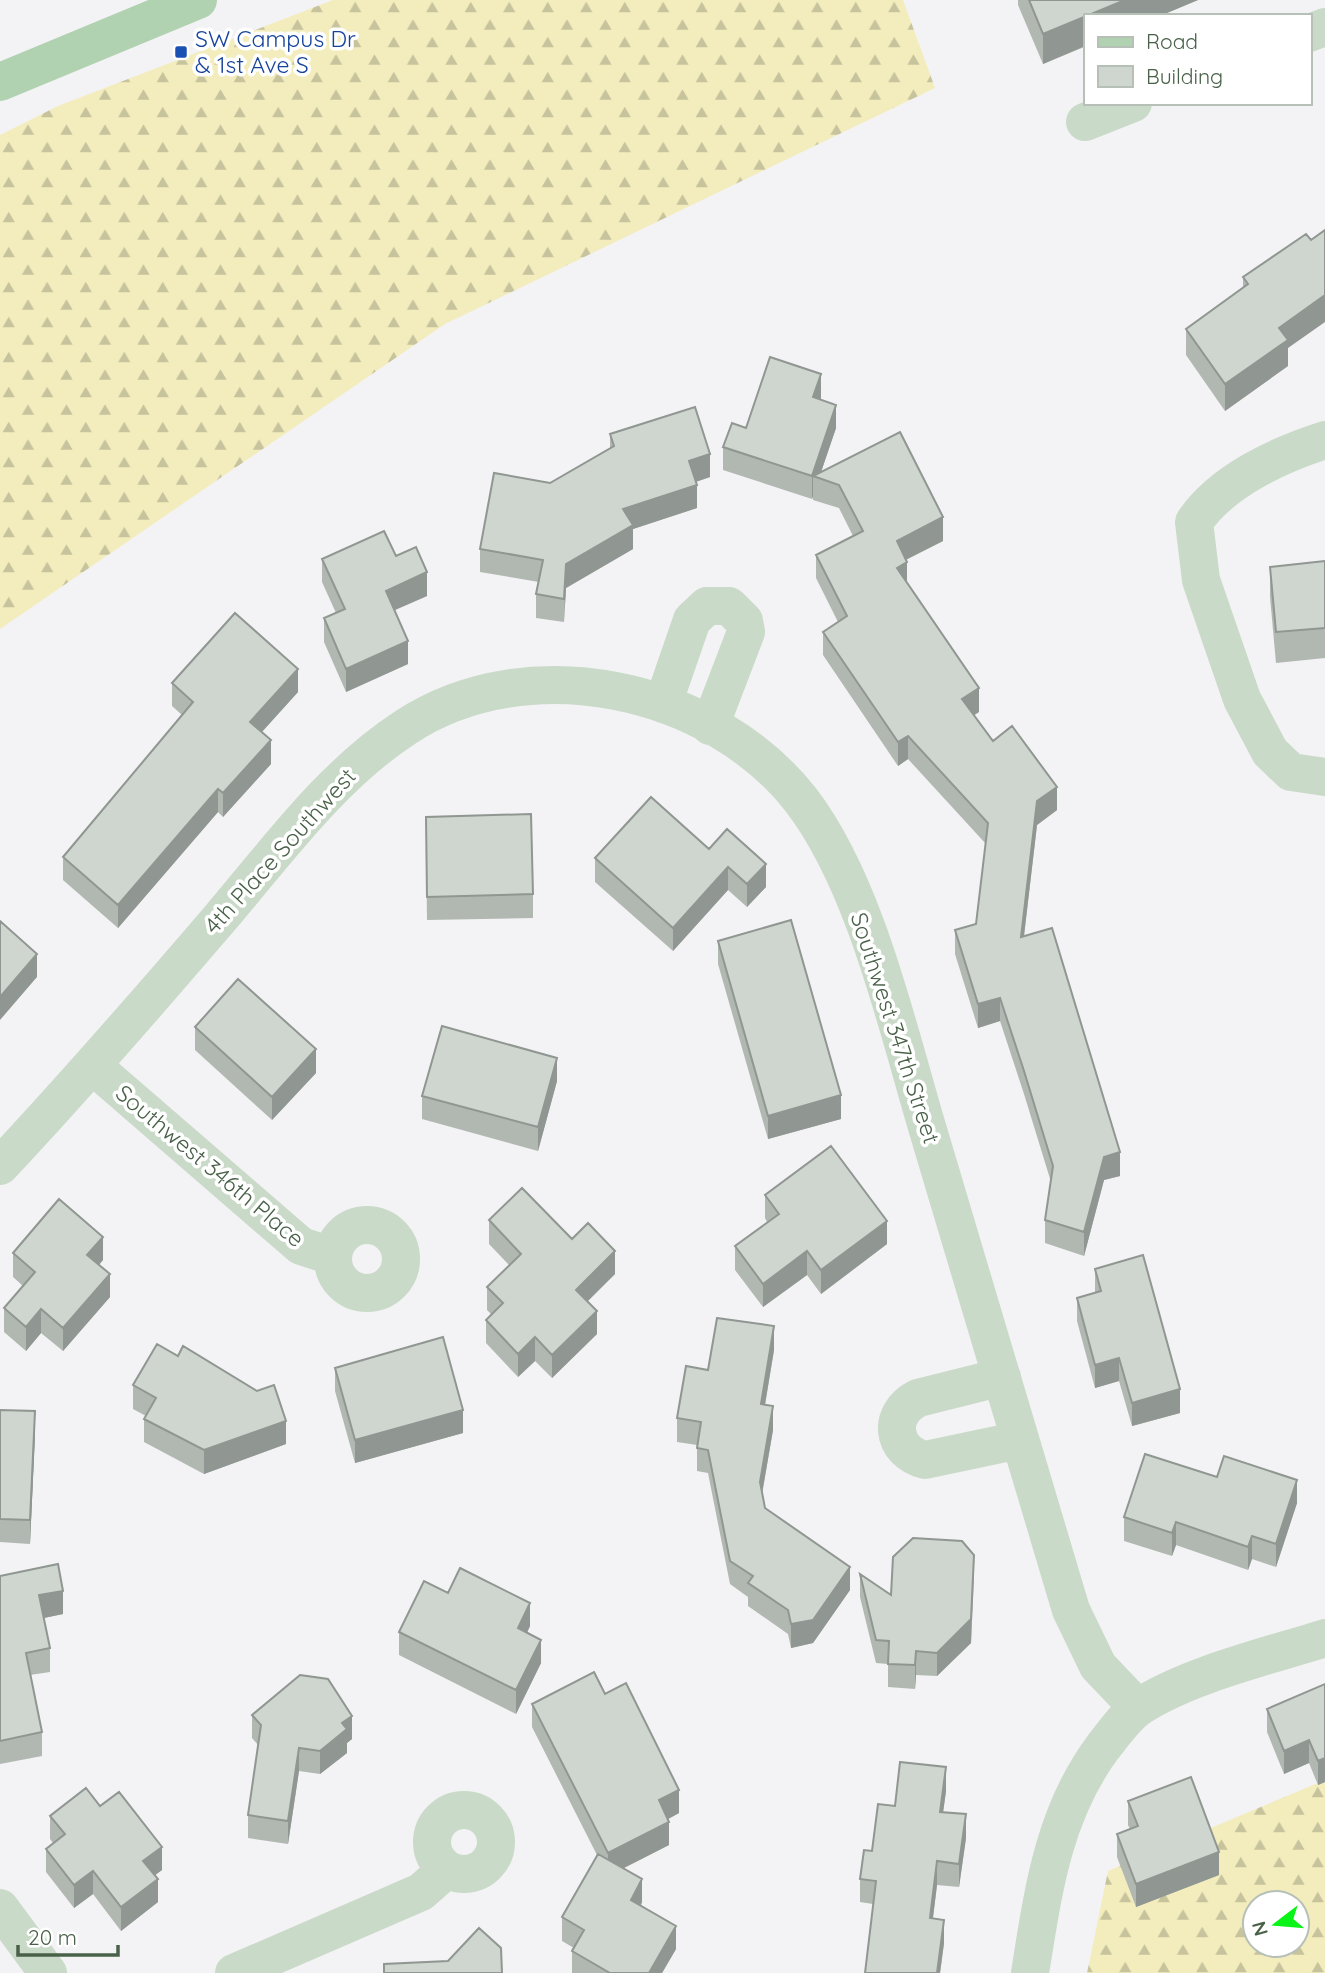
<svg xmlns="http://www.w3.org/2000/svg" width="1325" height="1973" viewBox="0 0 1325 1973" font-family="Quicksand,sans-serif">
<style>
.forest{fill:url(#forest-firs);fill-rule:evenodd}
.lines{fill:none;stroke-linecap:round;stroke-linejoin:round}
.minor{stroke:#c9dac8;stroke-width:38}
.major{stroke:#b0d2b0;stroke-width:38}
.wall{fill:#b1b8b2}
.shaded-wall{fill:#909691}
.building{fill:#ced6cf;stroke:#909691;stroke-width:2}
.transit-dot{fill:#1a4fb4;stroke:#fff;stroke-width:2.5}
.labels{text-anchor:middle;stroke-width:7;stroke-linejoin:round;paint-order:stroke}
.transit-label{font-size:23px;fill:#164399;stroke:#fff;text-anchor:start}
.street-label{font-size:23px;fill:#496148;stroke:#fff}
</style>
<defs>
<pattern id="forest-firs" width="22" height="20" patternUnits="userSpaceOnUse" patternTransform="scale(1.75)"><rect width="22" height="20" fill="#f3edbe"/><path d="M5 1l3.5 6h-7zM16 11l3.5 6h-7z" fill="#c7c39c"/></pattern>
</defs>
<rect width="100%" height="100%" fill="#f3f2f4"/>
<path class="forest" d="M333 0H903L935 88 445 324 0 629V135L58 106Z
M1325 1780V1973H1087L1108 1871ZM1255 1903H1297V1945H1255Z"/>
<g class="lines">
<path class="minor" d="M1309 33 1325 27
M1085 122 1133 103
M1325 440C1278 455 1222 481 1194 522L1201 580 1242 699 1270 752 1291 772 1325 777
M663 704 692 620 707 606H729L744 621 746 632 710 726
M93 1066 301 1246 332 1256
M0 1166C76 1085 149 1001 221 917 278 850 332 775 406 727 528 647 713 687 801 800 865 883 897 1026 927 1127 975 1288 1023 1449 1071 1610L1098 1666 1138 1708
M333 1259a34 34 0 1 1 68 0a34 34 0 1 1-68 0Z
M1002 1377 918 1398C887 1414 891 1451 925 1460L1020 1440
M432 1842a32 32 0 1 1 64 0a32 32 0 1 1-64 0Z
M0 1908 48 1973
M234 1973 421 1892 447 1869
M1030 1973C1043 1892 1053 1814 1103 1747 1114 1733 1125 1717 1139 1707 1188 1675 1268 1656 1325 1638"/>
<path class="major" d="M0 82 198 0"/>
</g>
<path class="wall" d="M1018 0H1198L1043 64 1018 5Z
M1243 277 1288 348V366L1225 411 1186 355V329L1243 288Z
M821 398 820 400 836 428 821 472 943 541 906 560 907 583 979 712 974 715 993 741 1057 810 1037 825 1024 936 1120 1176 1104 1180 1084 1256 1045 1243V1220L1051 1182 1024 1094 1000 1021 978 1028 955 954V930L976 924 986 844 908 759 898 766 823 655V632L838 622 816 578V555L853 536 839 508 813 500V496L812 499 723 470V447L746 428Z
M610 434 710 477 696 482 697 508 633 529V549L566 588 564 622 536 618V594L539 582 480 572V549L550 483 610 448Z
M396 556 427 596 394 610 408 664 346 692 324 642V618L336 613 322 582V559Z
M1325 561V658L1276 663 1270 597V567Z
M172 683 298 692 262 732 271 764 223 817 218 812 118 928 63 880V857L182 715 172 706Z
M426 840 533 894V918L427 920Z
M709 849 766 887 747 907 728 890 673 951 595 882V858Z
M718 941 841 1119 768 1139 718 964Z
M195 1027 316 1073 272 1120 195 1050Z
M557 1081 538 1151 422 1119V1096Z
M765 1195 887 1244 821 1294 807 1275 763 1307 735 1270V1246L767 1222 765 1218Z
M489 1220 572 1239 615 1274 587 1301 597 1334 552 1378 535 1361 518 1377 486 1343V1320L491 1314 487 1310V1287L509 1265 489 1244Z
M13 1253 103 1260 99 1265 110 1297 63 1351 41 1333 26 1351 4 1332V1308L23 1286 13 1277Z
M1095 1269 1180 1413 1132 1426 1119 1381 1095 1388 1077 1321V1298L1095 1293Z
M774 1350 765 1405 773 1430 762 1493 765 1508 850 1590 813 1643 791 1648 788 1634 748 1606V1597L730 1584 708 1473 697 1471V1445L677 1442V1418L708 1370Z
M335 1368 463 1433 355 1463 335 1391Z
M133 1385 286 1444 204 1474 144 1442V1419L146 1416 133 1409Z
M0 1410 35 1435 30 1544 0 1542Z
M1297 1503 1276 1567 1252 1559 1248 1570 1176 1545 1172 1556 1124 1541V1517Z
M860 1574 891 1595 974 1578 971 1643 937 1676 916 1675 915 1689 888 1687V1664L876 1663 860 1597Z
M0 1576 63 1614 44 1618 50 1648V1672L30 1675 42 1732V1756L0 1764Z
M448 1593 530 1626 527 1633 541 1663 516 1714 399 1655V1632Z
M1325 1684V1782L1318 1785 1309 1763 1284 1774 1267 1732V1709Z
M605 1694 679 1813 668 1819 669 1845 624 1868 642 1902 641 1906 676 1949 662 1973H572V1951L574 1948 562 1941V1917L597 1855 532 1727V1704Z
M252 1715 352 1739 347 1743V1753L320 1774 299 1771 288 1844 248 1838V1815L258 1745 252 1738Z
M946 1791 943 1812 966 1838 959 1887 937 1885 933 1918 944 1943 940 1973H865L873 1904 860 1902V1879L872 1851 895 1806Z
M1128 1801 1219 1875 1136 1907 1117 1857V1834L1130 1829 1128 1825Z
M100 1806 162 1870 155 1875 158 1902 121 1931 93 1894 74 1908 46 1872V1849L53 1843 50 1839V1816Z"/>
<path class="shaded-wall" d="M1125 0H1198L1160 16H1087Z
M1085 16V46L1043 64V34Z
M1325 295V322L1288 348V366L1225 411V384L1279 328Z
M821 374V398L813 421V397Z
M836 405V428L819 478 813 476V496L812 499V476Z
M710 454V477L689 484V461Z
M697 485V508L633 529V549L566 588 564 622 566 564 623 509Z
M943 517V541L897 564V541Z
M907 562V586L897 568Z
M427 572V596L386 614V591Z
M408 641V664L346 692V669Z
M298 669V692L250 745V722Z
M979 688V712L962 723V699Z
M908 736V759L898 766V742Z
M271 740V764L223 817V793Z
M1057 787V810L1037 825 1021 961V937L1037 801Z
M218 789V812L118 928V905Z
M766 864V887L747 907V884Z
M728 867V890L673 951V928Z
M37 954V977L0 1020V997Z
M1000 998V1021L978 1028V1004Z
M316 1049V1073L272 1120V1097Z
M557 1058V1081L538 1151V1127Z
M841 1095V1119L768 1139V1116Z
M1120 1152V1176L1104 1180 1084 1256V1232L1104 1157Z
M887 1221V1244L821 1294V1270Z
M103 1237V1260L87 1278V1255Z
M615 1251V1274L576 1313V1290Z
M807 1251V1275L763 1307V1284Z
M110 1274V1297L63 1351V1328Z
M41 1309V1333L26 1351V1327Z
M597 1311V1334L552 1378V1355Z
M774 1326V1350L761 1428V1404Z
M535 1337V1361L518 1377V1354Z
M1119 1358V1381L1095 1388V1365Z
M1180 1389V1413L1132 1426V1403Z
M773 1406V1430L760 1506V1482Z
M463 1410V1433L355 1463V1440Z
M35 1411V1435L30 1544V1520Z
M286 1421V1444L204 1474V1450Z
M1297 1480V1503L1276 1567V1544Z
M1176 1522V1545L1172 1556V1533Z
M1252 1536V1559L1248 1570V1547Z
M974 1555 971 1643 937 1676V1653Z
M850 1567V1590L813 1643 791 1648V1624Z
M63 1591V1614L39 1619V1595Z
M530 1603V1626L518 1651V1628Z
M541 1640V1663L516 1714V1690Z
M916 1651V1675L915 1689V1665Z
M352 1716V1739L347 1743V1753L320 1774V1751L342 1723Z
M1309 1740V1763L1284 1774V1751Z
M299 1748V1771L288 1844V1821Z
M1325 1758V1782L1318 1785V1761Z
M946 1767V1791L940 1835V1812Z
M679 1790V1813L659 1824V1800Z
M966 1814V1838L959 1887V1864Z
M669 1822V1845L608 1876V1853Z
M162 1847V1870L143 1884V1861Z
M1219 1852V1875L1136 1907V1884Z
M937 1861V1885L930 1941V1918Z
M93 1871V1894L74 1908V1885Z
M158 1879V1902L121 1931V1907Z
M642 1879V1902L631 1923V1900Z
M944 1920V1943L940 1973H937Z
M676 1926V1949L662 1973H649Z"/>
<path class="building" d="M1029 0H1125L1043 34Z
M1325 230V295L1279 328 1288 340 1225 384 1186 329 1248 284 1243 277 1306 234 1311 240Z
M770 357 821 374 813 397 836 405 812 476 723 447 732 423 746 428Z
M695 407 710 454 689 461 697 485 623 509 633 525 566 564 564 599 536 594 543 560 480 549 494 473 550 483 614 446 610 434Z
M900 432 943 517 897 541 907 562 897 568 979 688 962 699 993 741 1012 726 1057 787 1037 801 1021 937 1052 928 1120 1152 1104 1157 1084 1232 1045 1220 1053 1166 1024 1071 1000 998 978 1004 955 930 976 924 988 823 908 736 898 742 823 632 847 616 816 555 863 531 839 485 813 476Z
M384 531 396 556 416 547 427 572 386 591 408 641 346 669 324 618 345 609 322 559Z
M1325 561V628L1276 632 1270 567Z
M235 613 298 669 250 722 271 740 223 793 218 789 118 905 63 857 193 702 172 683Z
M651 797 709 849 727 829 766 864 747 884 728 867 673 928 595 858Z
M531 814 533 894 427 897 426 817Z
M791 920 841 1095 768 1116 718 941Z
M0 921 37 954 0 997Z
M238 979 316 1049 272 1097 195 1027Z
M442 1026 557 1058 538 1127 422 1096Z
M831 1146 887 1221 821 1270 807 1251 763 1284 735 1246 779 1214 765 1195Z
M522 1188 572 1239 588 1223 615 1251 576 1290 597 1311 552 1355 535 1337 518 1354 486 1320 503 1303 487 1287 521 1254 489 1220Z
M59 1199 103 1237 87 1255 110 1274 63 1328 41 1309 26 1327 4 1308 35 1272 13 1253Z
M1143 1255 1180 1389 1132 1403 1119 1358 1095 1365 1077 1298 1101 1291 1095 1269Z
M717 1318 774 1326 761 1404 773 1406 760 1482 765 1508 850 1567 813 1620 791 1624 788 1610 748 1583 753 1576 730 1561 708 1450 697 1448 701 1422 677 1418 686 1366 708 1370Z
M443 1337 463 1410 355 1440 335 1368Z
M157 1344 178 1356 183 1346 257 1391 274 1385 286 1421 204 1450 144 1419 156 1398 133 1385Z
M0 1410 35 1411 30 1520 0 1519Z
M1145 1454 1217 1477 1224 1456 1297 1480 1276 1544 1252 1536 1248 1547 1176 1522 1172 1533 1124 1517Z
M913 1538 962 1541 974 1555 971 1619 937 1653 916 1651 915 1665 888 1664 889 1641 876 1640 860 1574 891 1595 893 1557Z
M58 1564 63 1591 39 1595 50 1648 26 1653 42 1732 0 1741V1576Z
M460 1568 530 1603 518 1628 541 1640 516 1690 399 1632 424 1581 448 1593Z
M594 1672 605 1694 626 1683 679 1790 659 1800 669 1822 608 1853 532 1704Z
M300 1675 328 1679 352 1716 342 1723 347 1729 320 1751 299 1748 288 1821 248 1815 261 1725 252 1715Z
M1325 1684V1758L1318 1761 1309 1740 1284 1751 1267 1709Z
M900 1762 946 1767 940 1812 966 1814 959 1864 937 1861 930 1918 944 1920 937 1973H865L876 1881 860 1879 864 1850 872 1851 878 1804 895 1806Z
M1191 1777 1219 1852 1136 1884 1117 1834 1138 1826 1128 1801Z
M86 1788 100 1806 119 1792 162 1847 143 1861 158 1879 121 1907 93 1871 74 1885 46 1849 65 1834 50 1816Z
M598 1854 642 1879 631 1900 676 1926 649 1973H610L572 1951 584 1930 562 1917Z
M479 1928 501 1948 502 1973H384V1964L448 1961Z"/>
<rect class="transit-dot" x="174" y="45" width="14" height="14" rx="3.5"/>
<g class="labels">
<g class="transit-label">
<text x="195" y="47">SW Campus Dr<tspan x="195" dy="26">&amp; 1st Ave S</tspan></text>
</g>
<g class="street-label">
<text transform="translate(280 851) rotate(-48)" y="8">4th Place Southwest</text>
<text transform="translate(895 1028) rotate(72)" y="8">Southwest 347th Street</text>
<text transform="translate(210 1166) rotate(40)" y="8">Southwest 346th Place</text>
</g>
</g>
<rect x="1084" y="14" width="228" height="91" fill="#ffffff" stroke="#b6c0b6" stroke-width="2"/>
<rect x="1098" y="37" width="35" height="10" fill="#b0d2b0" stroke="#b6c0b6" stroke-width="2"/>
<text x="1146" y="49" font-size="21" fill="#496148">Road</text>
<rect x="1098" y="66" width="35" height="21" fill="#ced6cf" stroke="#b6c0b6" stroke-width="2"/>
<text x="1146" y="84" font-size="21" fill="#496148">Building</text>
<g transform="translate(1276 1924) rotate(254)"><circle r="33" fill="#ffffff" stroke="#b6c0b6" stroke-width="2"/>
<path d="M0-5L12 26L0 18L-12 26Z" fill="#0bf417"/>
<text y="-10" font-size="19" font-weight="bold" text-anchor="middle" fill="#496148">N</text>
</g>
<path d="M18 1945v10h100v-10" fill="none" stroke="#496148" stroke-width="3.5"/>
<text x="28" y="1945" font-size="21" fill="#496148" stroke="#ffffff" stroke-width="5" paint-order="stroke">20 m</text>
</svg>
